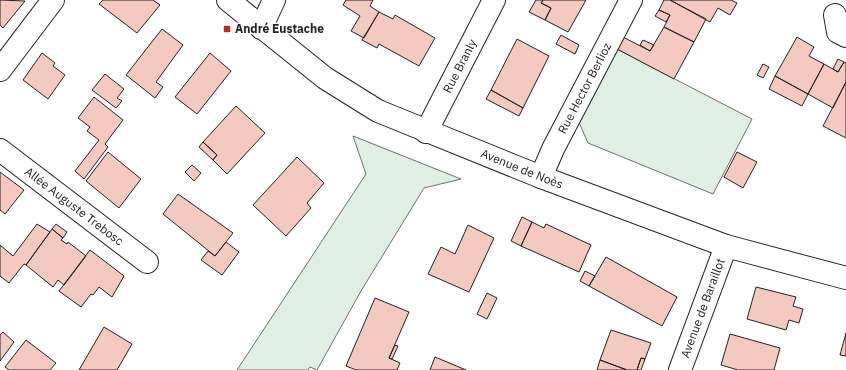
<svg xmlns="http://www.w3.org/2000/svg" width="846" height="370" viewBox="0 0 846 370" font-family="'IBM Plex Sans',sans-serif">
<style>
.green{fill:#e0efe3;stroke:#6f6f6f}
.building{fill:#f3c9c0;stroke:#222}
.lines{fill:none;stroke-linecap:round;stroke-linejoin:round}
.street-casing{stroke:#222;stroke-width:24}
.secondary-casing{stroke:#222;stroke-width:24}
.street{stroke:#fff;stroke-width:22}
.secondary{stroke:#fff;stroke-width:22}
.poi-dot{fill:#c62828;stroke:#fff;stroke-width:1.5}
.labels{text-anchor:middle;stroke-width:3;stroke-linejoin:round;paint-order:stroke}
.poi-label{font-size:12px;font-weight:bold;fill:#222;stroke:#fff;text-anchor:start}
.street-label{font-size:12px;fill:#222;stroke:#fff}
</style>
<rect width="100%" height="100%" fill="#fff"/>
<path class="green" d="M617 49 752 119 713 194 588 143 578 120Z
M353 136 461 179 424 188 361 291 317 370 310 367 308 370H237L366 174Z"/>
<path class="building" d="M0 0 25 1 3 28 0 25Z
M103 0H153L160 5 137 33 99 4Z
M346 0H373L370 6 379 12 364 38 351 31 360 16 343 5Z
M536 0H543L541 3 551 8 545 20 529 12Z
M543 0H586L568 32 545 20 551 8 541 3Z
M664 0H670L706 19 694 42 664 27 670 15 659 10Z
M670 0H731L737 3 730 15 718 8 710 22Z
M659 10 670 15 666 22 655 16Z
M379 12 393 19 395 15 435 38 419 66 379 44 377 48 362 40Z
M664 27 694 42 674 79 617 49 623 37 650 51Z
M162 29 183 45 156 82 163 87 155 98 126 75Z
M561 35 579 45 575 54 556 44Z
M797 37 814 47 809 56 824 64 808 94 775 76Z
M517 39 549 56 523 108 491 90Z
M643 40 654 45 650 51 640 45Z
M42 53 55 63 53 66 65 75 48 99 23 80Z
M210 53 231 71 197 114 175 97Z
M838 59 844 62 838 72 833 69Z
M844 62 846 63V82L833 108 808 94 824 64 838 72Z
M763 64 769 67 763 78 757 75Z
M105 74 124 89 117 98 122 101 116 108 92 90Z
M775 76 808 94 802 106 769 89Z
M846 82V138L823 126Z
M491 90 523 108 519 116 486 99Z
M94 97 123 120 105 144 108 147 84 179 75 171 99 140 87 131 90 127 78 118Z
M236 106 265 133 227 174 213 160 217 155 203 142Z
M203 142 217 155 213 160 199 147Z
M108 152 141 179 119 208 86 181Z
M737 152 757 162 743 188 724 177Z
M297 157 324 183 307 203 311 208 286 236 253 205Z
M192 165 201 173 194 181 185 172Z
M0 172 24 190 5 214 0 210Z
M178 194 233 233 215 256 163 214Z
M522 217 532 222 521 246 511 241Z
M532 222 544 228 546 224 591 245 579 272 521 246Z
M37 224 50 232 26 265 24 264 9 283 0 276V245L13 256Z
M56 224 67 232 63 238 52 229Z
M468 225 494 238 469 292 428 274 441 247 455 254Z
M52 229 63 238 61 240 67 244 68 242 86 256 64 285 58 280 53 287 26 265Z
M226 242 239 252 222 275 201 260 208 251 215 256Z
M90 250 124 276 112 297 99 287 93 295 91 294 81 307 59 291Z
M606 257 677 297 662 326 589 286Z
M585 271 595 276 589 286 580 281Z
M756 287 796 297 793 306 803 309 799 323 789 320 786 330 747 319Z
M487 293 497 298 487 319 477 314Z
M375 298 409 312 389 358 400 363 397 370H356L346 366Z
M104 327 132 344 117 370H79Z
M611 330 651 343 645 359 641 358 637 370H627L600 360Z
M3 332 14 342 0 361V335Z
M846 333V356L840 355Z
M730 334 780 348 774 370H738L721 365Z
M26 340 56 363 50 370H9L5 367Z
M395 345 398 346 392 359 389 358Z
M435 357 466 370H430Z
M641 358 645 359 641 370H637Z
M600 360 627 370H597Z"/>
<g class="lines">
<g class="street-casing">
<g id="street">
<path d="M835 15 838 32 846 36"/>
<path d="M261 28 274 0"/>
<path d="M0 70 53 0"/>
<path id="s1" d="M426 132 494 0"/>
<path id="s2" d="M0 150 147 262"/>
<path id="s3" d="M541 177 553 149 631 0"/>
<path id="s4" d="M680 370 726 246"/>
</g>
</g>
<g class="secondary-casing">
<g id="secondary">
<path id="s5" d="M228 0 325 78 378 111 541 177 726 246 846 278"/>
</g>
</g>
<use href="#street" class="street"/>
<use href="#secondary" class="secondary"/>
</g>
<rect class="poi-dot" x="223" y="25" width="8" height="8" rx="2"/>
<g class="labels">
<g class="poi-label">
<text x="235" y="33">André Eustache</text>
</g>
<g class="street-label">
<text dy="4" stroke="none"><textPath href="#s1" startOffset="74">Rue Branly</textPath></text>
<text dy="4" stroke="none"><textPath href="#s3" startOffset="99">Rue Hector Berlioz</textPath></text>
<text dy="4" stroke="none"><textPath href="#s5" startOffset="342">Avenue de Noès</textPath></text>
<text dy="4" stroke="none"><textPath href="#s2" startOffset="93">Allée Auguste Trebosc</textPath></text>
<text dy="4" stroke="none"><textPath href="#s4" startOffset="66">Avenue de Baraillot</textPath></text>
</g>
</g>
</svg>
